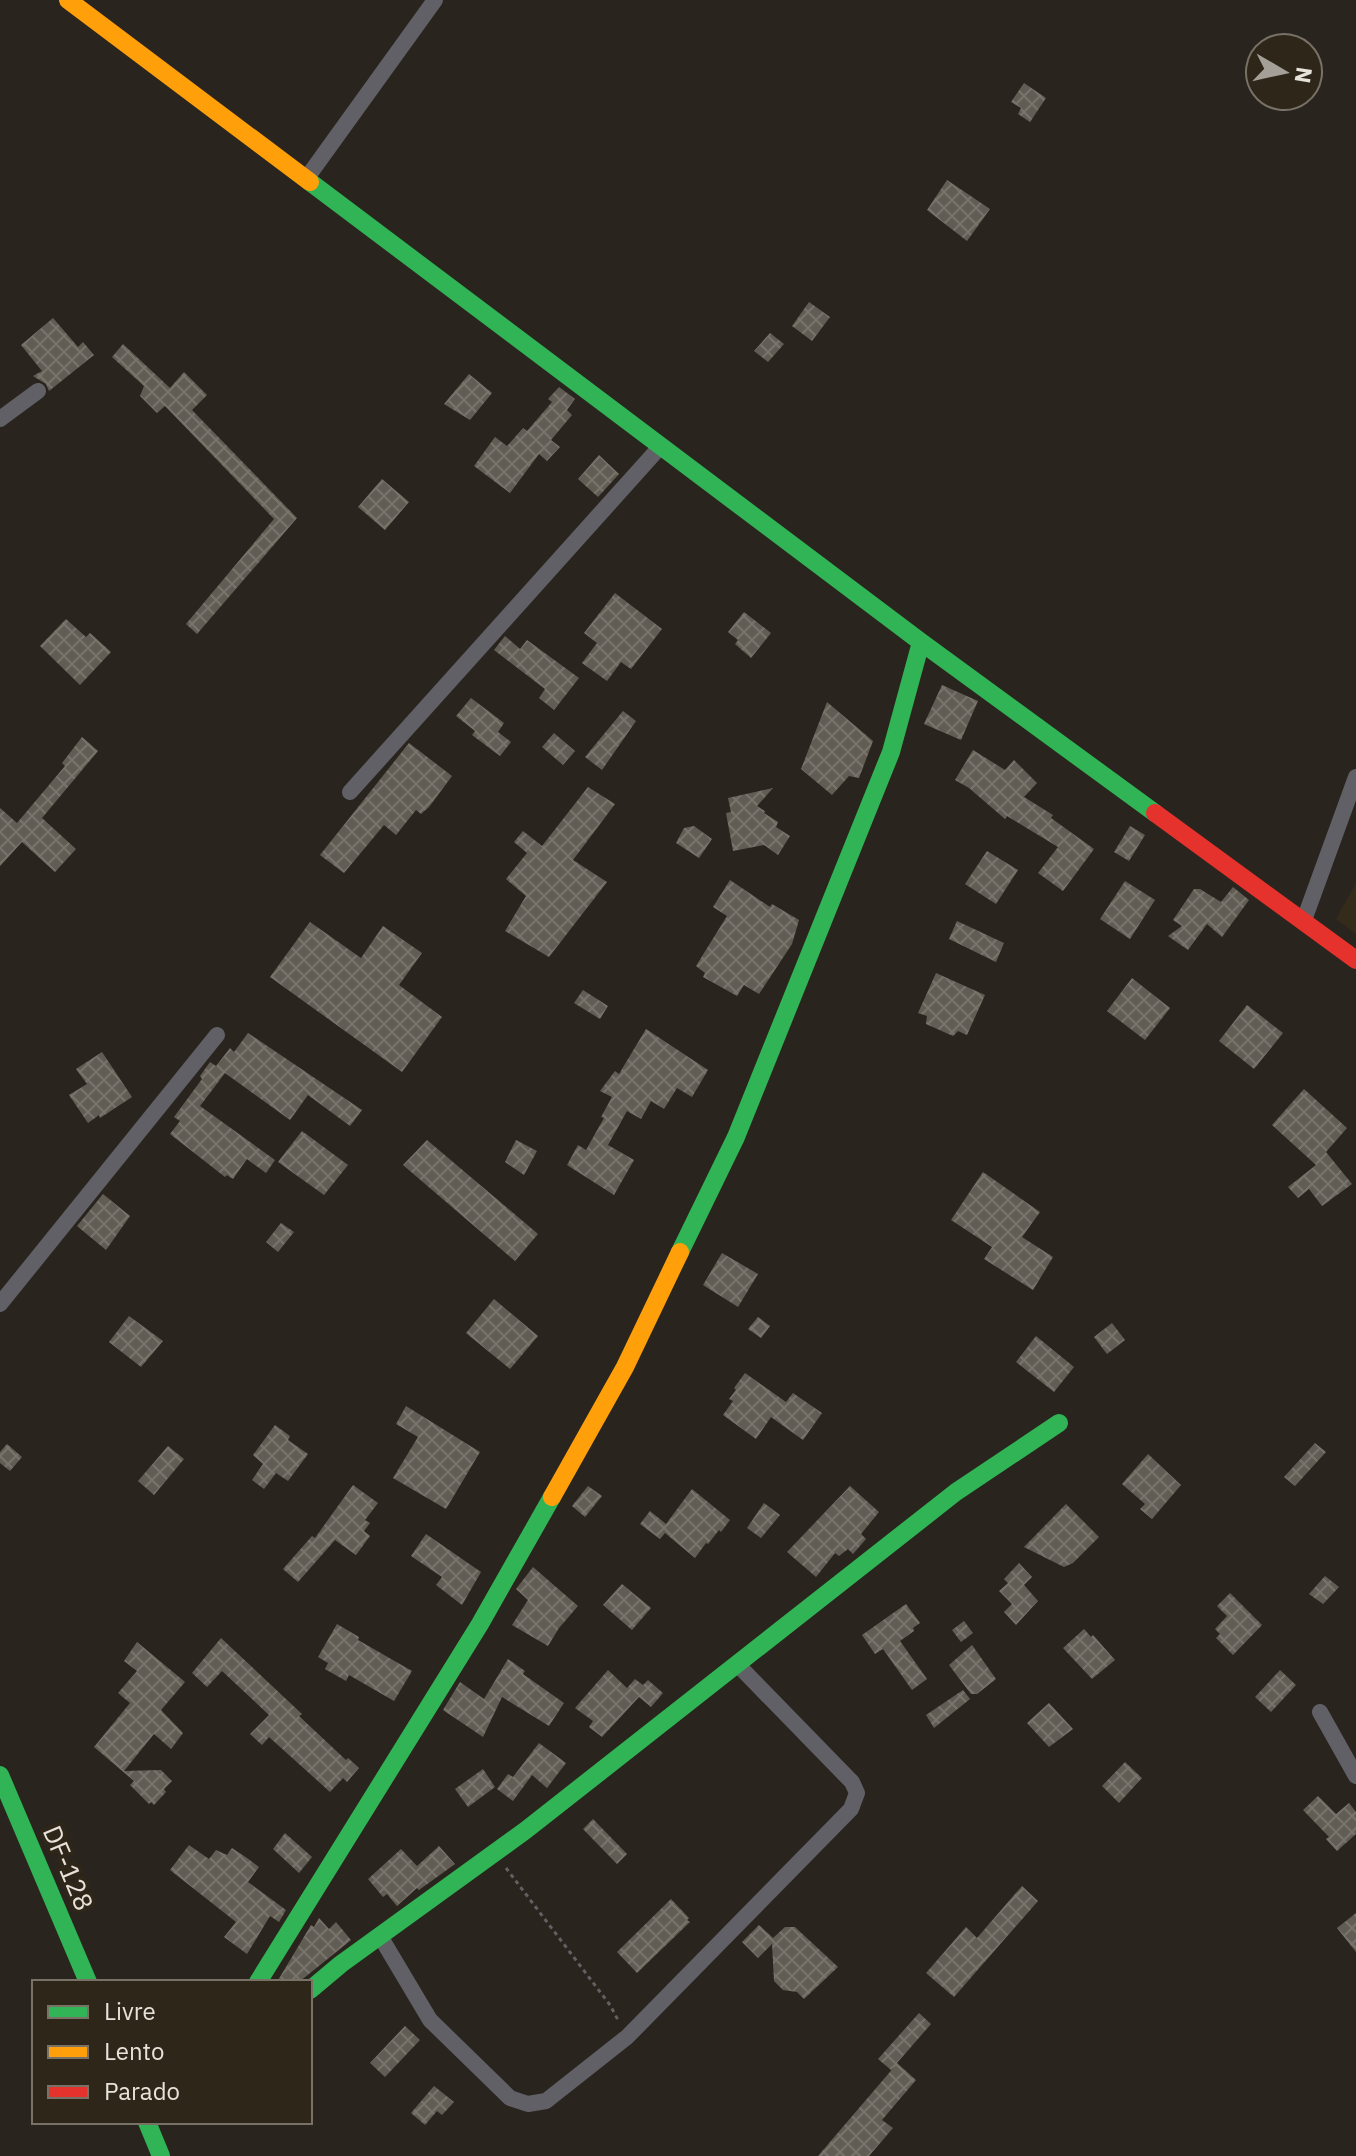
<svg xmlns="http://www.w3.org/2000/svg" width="1356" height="2156" viewBox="0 0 1356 2156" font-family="'IBM Plex Sans',sans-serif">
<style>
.built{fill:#352b1a}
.building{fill:url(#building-cross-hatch)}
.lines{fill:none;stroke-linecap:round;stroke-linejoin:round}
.path{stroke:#626062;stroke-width:3;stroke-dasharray:4 4;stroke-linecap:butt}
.street{stroke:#626067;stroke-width:16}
.fast{stroke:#30b455;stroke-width:18}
.slow{stroke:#ff9f0a;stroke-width:18}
.jam{stroke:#e5322d;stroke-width:18}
.labels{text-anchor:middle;stroke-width:8;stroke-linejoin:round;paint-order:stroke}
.street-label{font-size:26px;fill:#e7e2da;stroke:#2e2619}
</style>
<defs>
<pattern id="building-cross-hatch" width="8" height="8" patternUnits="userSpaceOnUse" patternTransform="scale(2)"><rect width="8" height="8" fill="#625d54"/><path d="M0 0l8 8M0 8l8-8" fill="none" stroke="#78746c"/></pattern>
</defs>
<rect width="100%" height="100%" fill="#29251e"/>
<path class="built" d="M1356 883V934L1336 919Z"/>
<path class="building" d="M1024 83 1046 98 1030 122 1018 114 1021 108 1011 102Z
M947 180 990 209 967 241 927 210Z
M809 302 830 317 812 341 792 326Z
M53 318 78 347 83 342 94 355 49 391 46 384 33 376 42 371 21 345Z
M770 333 784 344 768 362 754 351Z
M123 344 170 388 184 372 207 395 192 410 297 518 197 634 186 624 274 519 165 406 157 413 140 396 144 386 112 357Z
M469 374 492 393 470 420 444 404Z
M559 387 575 399 567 410 572 415 551 440 560 447 547 461 539 454 510 493 474 466 495 437 507 446 523 428 527 431 552 402 548 399Z
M599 455 619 474 598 497 578 479Z
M382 479 409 502 385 530 358 507Z
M615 593 662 629 631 669 621 662 607 681 582 663 597 643 584 633Z
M744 612 771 633 751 658 735 644 738 640 728 632Z
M66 619 86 637 90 633 111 652 80 685 40 646Z
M505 636 520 649 527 640 579 678 554 710 539 698 545 689 494 650Z
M942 685 978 701 961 740 924 724Z
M471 698 504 723 498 732 511 742 500 756 472 735 475 731 456 716Z
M827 702 873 741 859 778 849 776 832 795 801 769Z
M623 711 636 721 602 770 585 757Z
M554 733 575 751 563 765 542 747Z
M82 737 98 751 42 818 76 849 55 872 22 842 0 866V808L17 823 65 766 62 763Z
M409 743 452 776 429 807 421 814 416 810 396 835 384 825 344 873 320 855Z
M973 750 1005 770 1014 760 1037 783 1024 797 1053 815 1051 818 1094 849 1063 891 1038 873 1058 847 1007 816 1005 819 969 788 955 780Z
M588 787 615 804 573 860 607 882 549 957 505 931 526 896 506 879 527 853 514 842 523 831 542 846Z
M773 788 757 806 765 811 764 813 778 822 776 827 790 836 778 855 764 845 733 851 726 813 731 812 728 798Z
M694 826 712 839 699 858 676 843 684 828Z
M1130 826 1145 835 1129 861 1114 852Z
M987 851 1018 870 996 904 965 884Z
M730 880 770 907 772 904 799 920 792 944 759 994 744 985 737 996 703 977 705 973 696 966 727 916 713 907Z
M1125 881 1155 900 1130 939 1100 919Z
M1233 887 1249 900 1222 937 1207 924 1188 950 1168 936 1182 926 1173 920 1194 889H1200L1221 902Z
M957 921 1004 943 996 962 949 939Z
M310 922 361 958 383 926 422 953 399 985 442 1017 402 1072 270 977Z
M936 973 985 995 967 1035 958 1031 953 1036 926 1024 927 1016 918 1013Z
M1132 978 1170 1008 1145 1040 1107 1011Z
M583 990 608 1006 600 1019 574 1003Z
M1247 1005 1283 1033 1254 1069 1219 1041Z
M646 1029 708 1070 692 1097 677 1088 664 1109 651 1101 641 1119 627 1111 608 1145 634 1160 614 1195 567 1165 578 1145 586 1150 604 1118 601 1117 612 1097 600 1091 615 1071 619 1074Z
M248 1033 362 1110 350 1126 308 1095 290 1120 225 1073 200 1106 275 1160 266 1173 247 1159 233 1179 227 1175 225 1177 170 1134 180 1121 174 1117 202 1079 200 1076 210 1062 216 1066 230 1048 234 1052Z
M102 1052 132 1097 100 1118 99 1115 88 1123 69 1095 87 1084 76 1069Z
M1304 1089 1347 1128 1326 1152 1352 1184 1322 1206 1309 1189 1298 1198 1288 1187 1316 1165 1272 1125Z
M302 1131 348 1165 324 1195 278 1162Z
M427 1140 538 1234 515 1261 403 1165Z
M516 1140 537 1151 524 1175 505 1162Z
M983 1172 1040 1212 1022 1237 1053 1257 1033 1290 984 1259 992 1247 951 1220Z
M103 1194 130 1216 106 1250 77 1226Z
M281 1223 294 1232 278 1252 266 1242Z
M722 1253 758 1274 738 1307 703 1285Z
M494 1299 538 1336 510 1369 466 1333Z
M129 1316 163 1341 141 1367 109 1342Z
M758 1317 770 1326 761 1338 748 1329Z
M1112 1323 1125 1340 1107 1354 1094 1337Z
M1036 1336 1074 1367 1054 1392 1016 1362Z
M745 1373 786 1402 793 1393 822 1413 803 1440 771 1417 756 1439 723 1415 733 1401 729 1399 736 1390 734 1388Z
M406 1406 480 1452 446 1509 393 1478 418 1437 396 1424Z
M275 1425 290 1436 288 1440 308 1454 288 1481 276 1473 264 1489 252 1480 263 1464 253 1455Z
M1315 1443 1326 1452 1295 1486 1284 1477Z
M7 1444 22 1457 10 1471 0 1463V1452Z
M168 1446 184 1459 154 1495 138 1481Z
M1148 1454 1181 1485 1152 1519 1140 1509 1145 1504 1122 1484Z
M353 1485 378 1503 365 1520 370 1523 364 1531 370 1536 356 1555 335 1540 298 1582 283 1569 312 1536 315 1538Z
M588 1486 602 1496 585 1517 572 1506Z
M850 1486 879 1512 861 1534 866 1539 853 1554 848 1549 839 1556 835 1553 816 1577 787 1552Z
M692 1489 730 1520 721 1532 719 1530 708 1544 706 1543 695 1558 665 1533 660 1539 640 1524 650 1511 666 1524Z
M764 1503 780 1515 761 1538 747 1528Z
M1066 1504 1099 1537 1073 1563 1064 1567 1024 1547Z
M426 1534 481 1572 462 1605 436 1585 442 1577 411 1556Z
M1019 1563 1032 1577 1024 1585 1038 1601 1016 1625 1004 1612 1012 1604 999 1591 1008 1583 1004 1579Z
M533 1567 578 1606 559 1628 548 1646 512 1625 528 1600 516 1589Z
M1325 1576 1339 1587 1323 1604 1309 1594Z
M622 1584 651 1608 632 1630 603 1605Z
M1230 1593 1262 1625 1233 1655 1216 1638 1220 1634 1215 1629 1227 1616 1217 1606Z
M906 1604 920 1623 913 1628 914 1631 900 1641 927 1679 912 1690 883 1649 875 1654 862 1635Z
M964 1621 973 1633 961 1642 952 1630Z
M337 1624 359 1637 358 1640 412 1671 394 1701 349 1675 346 1681 325 1669 328 1663 318 1657Z
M1084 1629 1091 1637 1093 1635 1115 1660 1092 1679 1063 1648Z
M221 1638 302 1714 299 1716 346 1760 348 1758 359 1768 347 1782 343 1778 330 1792 269 1737 262 1745 250 1734 269 1715 222 1671 207 1687 192 1673Z
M137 1642 185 1682 161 1710 183 1733 171 1749 154 1734 124 1771 161 1770 172 1781 164 1789 166 1792 154 1805 151 1802 149 1804 130 1785 134 1781 94 1747 130 1703 118 1693 137 1671 124 1661Z
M972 1645 996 1679 977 1694H971L949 1665Z
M508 1659 525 1671 523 1674 564 1703 549 1726 502 1697 483 1737 443 1710 460 1682 484 1699Z
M608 1670 627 1688 635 1679 643 1685 648 1680 663 1693 651 1707 639 1697 602 1737 589 1727 593 1721 575 1708Z
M1280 1670 1296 1685 1271 1712 1255 1697Z
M963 1690 970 1699 934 1728 926 1715Z
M1049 1703 1073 1729 1049 1747 1027 1723Z
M539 1743 566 1763 547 1788 532 1775 513 1801 497 1789 508 1774 513 1777Z
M1125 1762 1142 1778 1119 1803 1102 1786Z
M483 1769 495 1787 468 1807 455 1789Z
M1318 1796 1336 1814 1349 1803 1356 1812V1834L1337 1851 1326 1839 1329 1837 1303 1810Z
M593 1819 627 1854 617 1864 583 1829Z
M285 1833 312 1857 299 1873 273 1849Z
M189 1845 209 1859 216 1850 227 1855 232 1848 247 1858 259 1867 248 1882 286 1910 279 1922 270 1916 247 1954 224 1937 236 1922 170 1870Z
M439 1846 455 1864 419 1890 417 1888 397 1906 387 1894 383 1897 368 1879 401 1849 417 1866Z
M1022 1886 1038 1901 954 1997 926 1973 966 1927 977 1938Z
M671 1899 689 1918 687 1920 690 1922 637 1973 617 1952Z
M1356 1913V1952L1337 1928Z
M319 1918 329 1929 336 1922 351 1940 299 1982H277L311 1925 314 1927Z
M759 1925 773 1938 785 1927H795L838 1967 804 1999 797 1992 783 1990 774 1981 772 1944 758 1958 742 1942Z
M919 2013 931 2024 897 2063 916 2080 882 2120 893 2128 869 2156H818L895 2066 891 2070 878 2059Z
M405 2026 420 2040 385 2077 370 2063Z
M434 2086 454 2102 442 2115 437 2111 425 2125 411 2113Z"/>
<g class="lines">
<path class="path" d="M506 1868 610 2005 618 2020"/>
<path class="street" d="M306 179 435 0
M0 419 38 391
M350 792 660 447
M1304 920 1356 777
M0 1304 217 1035
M1320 1712 1356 1776
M380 1936 430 2020 510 2098 528 2104 546 2101 627 2037 851 1809 857 1793 852 1782 737 1664"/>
<path class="fast" d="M310 182 921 642 1155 813
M680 1252 736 1137 891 752 921 642
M0 1775 88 1982
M258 1982 480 1624 552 1497
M310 1990 341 1964 526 1830 956 1492 1059 1423
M147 2122 161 2156"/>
<path class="slow" d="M68 0 310 182
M552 1497 625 1367 680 1252"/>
<path class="jam" d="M1155 813 1356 960"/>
</g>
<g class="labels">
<g class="street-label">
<text transform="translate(68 1868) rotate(67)" y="9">DF-128</text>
</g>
</g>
<rect x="32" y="1980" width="280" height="144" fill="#2e2619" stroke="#787166" stroke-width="2"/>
<rect x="48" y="2006" width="40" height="12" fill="#30b455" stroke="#787166" stroke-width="2"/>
<text x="104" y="2020" font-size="24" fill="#e7e2da">Livre</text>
<rect x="48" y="2046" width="40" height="12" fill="#ff9f0a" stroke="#787166" stroke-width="2"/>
<text x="104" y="2060" font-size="24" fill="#e7e2da">Lento</text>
<rect x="48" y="2086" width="40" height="12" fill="#e5322d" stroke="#787166" stroke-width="2"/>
<text x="104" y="2100" font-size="24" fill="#e7e2da">Parado</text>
<g transform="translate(1284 72) rotate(99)"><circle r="38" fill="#2e2619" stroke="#787166" stroke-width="2"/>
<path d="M0-6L14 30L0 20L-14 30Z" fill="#a4a098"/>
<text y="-12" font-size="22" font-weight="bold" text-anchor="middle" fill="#e7e2da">N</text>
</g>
</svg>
